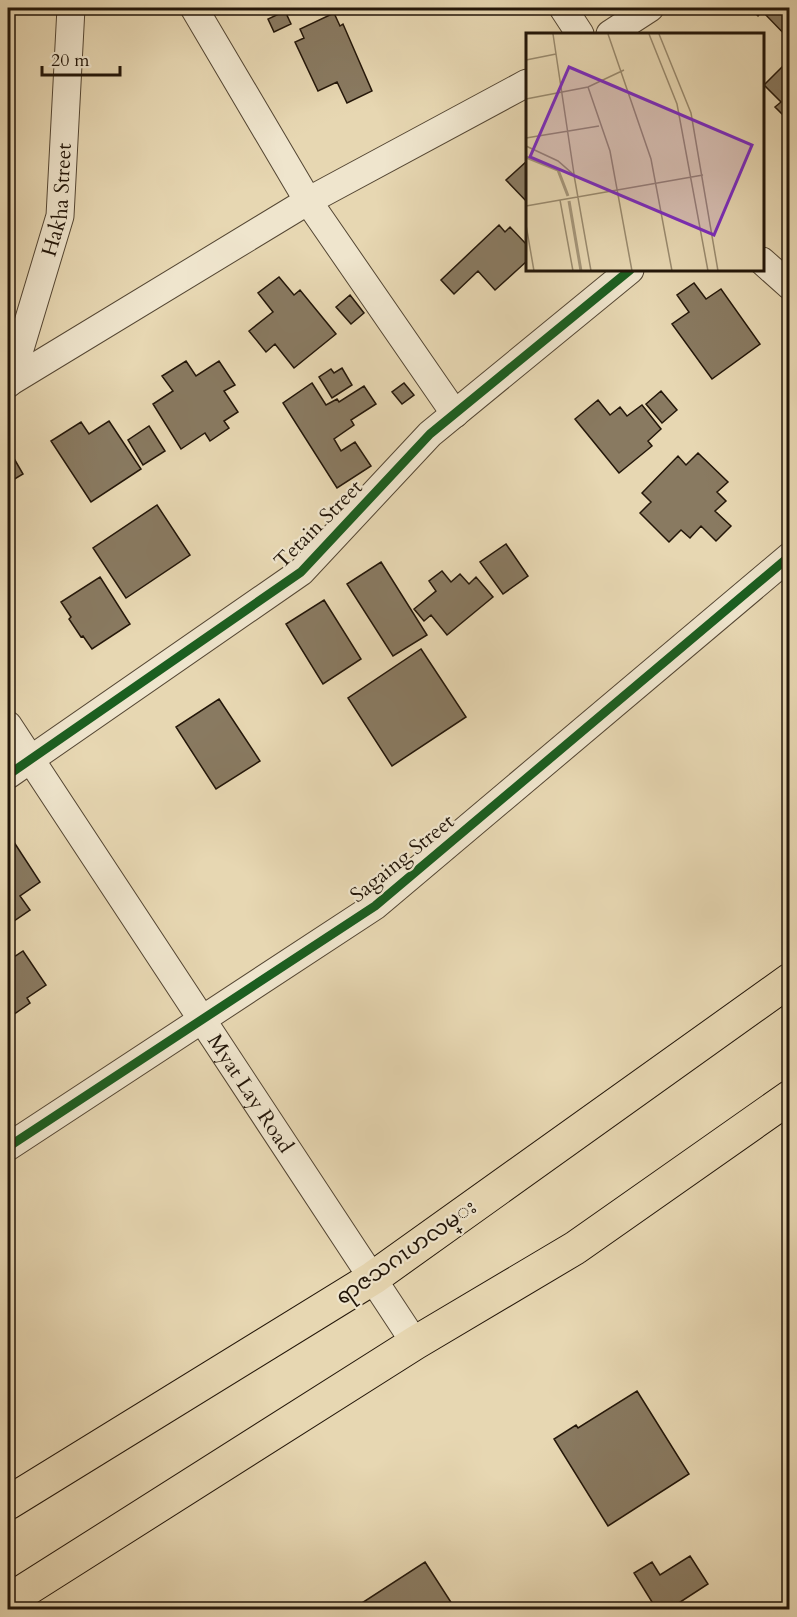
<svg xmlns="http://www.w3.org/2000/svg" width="797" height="1617" viewBox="0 0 797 1617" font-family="Cardo,'Noto Sans Myanmar',serif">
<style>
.building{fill:#897a61;stroke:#231609;stroke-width:1.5}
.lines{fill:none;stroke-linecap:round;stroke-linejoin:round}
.minor-casing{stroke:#544633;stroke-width:29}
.primary-casing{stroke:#231609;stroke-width:35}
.minor{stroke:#efe5cd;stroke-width:27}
.primary{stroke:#e7d7b2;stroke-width:33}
.cycleway-casing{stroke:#efe5cd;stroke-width:13}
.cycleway{stroke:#1b5e20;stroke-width:9}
.labels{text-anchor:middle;stroke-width:4.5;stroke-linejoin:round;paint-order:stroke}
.street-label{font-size:21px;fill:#231609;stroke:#efe5cd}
.inset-river{fill:none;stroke:#a49579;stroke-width:3}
.inset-road{fill:none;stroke:#998a6e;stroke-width:1.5}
.view{fill:#7b2cbf;fill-opacity:0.15;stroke:#7b2cbf;stroke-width:3}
.inset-edge{fill:none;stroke:#231609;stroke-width:3}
</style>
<rect width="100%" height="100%" fill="#e7d7b2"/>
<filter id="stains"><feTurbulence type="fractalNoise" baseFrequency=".00333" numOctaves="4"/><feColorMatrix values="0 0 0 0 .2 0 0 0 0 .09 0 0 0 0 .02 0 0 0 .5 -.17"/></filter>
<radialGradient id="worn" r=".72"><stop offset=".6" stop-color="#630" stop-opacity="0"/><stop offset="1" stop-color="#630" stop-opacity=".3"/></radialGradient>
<path class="building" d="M750 8H790V40L762 11 758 16Z
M285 11 291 24 274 32 268 19Z
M334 13 340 26 343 24 372 91 347 103 337 82 318 91 295 42 304 38 300 29Z
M790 59V122L775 107 781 102 764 85Z
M527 161V202L506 180Z
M499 225 505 232 510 227 527 245V261L495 290 478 271 454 294 441 280Z
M279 277 294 295 300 290 336 334 294 368 275 344 266 352 249 331 273 312 258 293Z
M694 283 706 299 721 289 760 344 712 379 672 324 689 312 677 295Z
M350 295 364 313 351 324 336 307Z
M186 361 196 376 219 361 235 385 224 391 238 412 224 421 229 428 210 441 205 433 181 449 153 404 173 391 162 376Z
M342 368 352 385 332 398 319 377 331 369 334 373Z
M312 383 326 405 337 399 339 402 364 386 376 404 351 420 354 425 334 439 341 451 355 442 371 466 337 488 283 403Z
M404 383 414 395 402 404 392 392Z
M661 391 677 410 662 423 646 404Z
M598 400 610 415 620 407 627 416 642 405 661 429 648 441 652 446 619 473 575 419Z
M109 421 141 469 91 502 51 441 81 422 89 434Z
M149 426 165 451 143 465 128 440Z
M698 453 728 482 717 492 726 501 715 511 731 526 716 541 701 526 690 538 681 530 669 542 640 513 651 502 642 493 678 456 686 465Z
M12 455 23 474 8 483V457Z
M157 505 190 555 126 598 93 548Z
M506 544 528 576 503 594 480 562Z
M381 562 427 635 393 656 347 584Z
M442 571 451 582 460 574 469 584 476 577 493 597 447 635 431 615 424 621 414 609 436 591 429 581Z
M100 577 130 624 92 649 83 636 81 637 69 619 71 617 61 602Z
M324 600 361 659 323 684 286 624Z
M421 649 466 717 392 766 348 698Z
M219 699 260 761 216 789 176 727Z
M8 833 40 882 20 896 30 910 8 925Z
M23 951 46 985 27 998 30 1003 10 1017 8 1014V961Z
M637 1391 689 1474 608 1526 554 1439 576 1425 578 1428Z
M690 1556 708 1584 668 1610H657L634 1573 652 1562 660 1575Z
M425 1562 456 1610H351Z"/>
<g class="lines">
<g class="minor-casing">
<g id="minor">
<path d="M194 8 308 201 455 414"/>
<path d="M563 8 580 34"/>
<path d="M610 34 650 8"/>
<path d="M762 261 790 286"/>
<path d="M10 382 308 201 527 83"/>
<path id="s1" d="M8 384 10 382 60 216 71 8"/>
<path id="s2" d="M8 725 415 1343"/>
<path d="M8 775 301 572 430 434 630 270"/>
<path d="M8 1147 375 906 790 556"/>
</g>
</g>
<g class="primary-casing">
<path id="primary" d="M8 1503 373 1278 790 980
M8 1601 415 1343 575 1248 790 1097"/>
</g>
<use href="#minor" class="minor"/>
<use href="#primary" class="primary"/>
<g class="cycleway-casing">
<path id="cycleway" d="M8 775 301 572 430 434 630 270
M8 1147 375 906 790 556"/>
</g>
<use href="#cycleway" class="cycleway"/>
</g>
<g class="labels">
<g class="street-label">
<text dy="7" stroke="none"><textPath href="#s1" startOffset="192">Hakha Street</textPath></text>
<text transform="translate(318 524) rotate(-45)" y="7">Tetain Street</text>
<text transform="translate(402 858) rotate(-39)" y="7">Sagaing Street</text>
<text dy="7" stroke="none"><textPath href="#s2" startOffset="441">Myat Lay Road</textPath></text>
<text transform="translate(406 1252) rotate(-35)" y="7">ရာဇသဂၤဟလမ္း</text>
</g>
</g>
<g transform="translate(526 33)">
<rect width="238" height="238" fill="#e7d7b2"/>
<path class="inset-river" d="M0 124 32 137 42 163M43 168 55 238"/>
<path class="inset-road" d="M27 1 48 141M82 1 125 126 146 238M123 1 151 71 182 238M133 1 165 80 192 238M0 27 30 21M62 54 84 118 106 238M0 66 62 54 98 37M0 105 73 93M0 113 32 128 48 142 65 238M34 167 47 238M0 173 177 142M0 192 8 238"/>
<path class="view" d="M43 34 226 112 188 202 4 124Z"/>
<rect width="238" height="238" class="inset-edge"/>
</g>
<rect width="797" height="1617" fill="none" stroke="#e7d7b2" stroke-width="30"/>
<rect x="9" y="9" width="779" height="1599" fill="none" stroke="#231609" stroke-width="3"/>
<rect x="15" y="15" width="767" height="1587" fill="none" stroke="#231609" stroke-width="1.5"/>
<path d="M42 66v9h78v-9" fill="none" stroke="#231609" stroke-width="3"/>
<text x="51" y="66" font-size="18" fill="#231609" stroke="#efe5cd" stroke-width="4.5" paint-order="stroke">20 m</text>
<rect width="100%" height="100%" filter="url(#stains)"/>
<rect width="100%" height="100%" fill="url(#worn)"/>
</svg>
